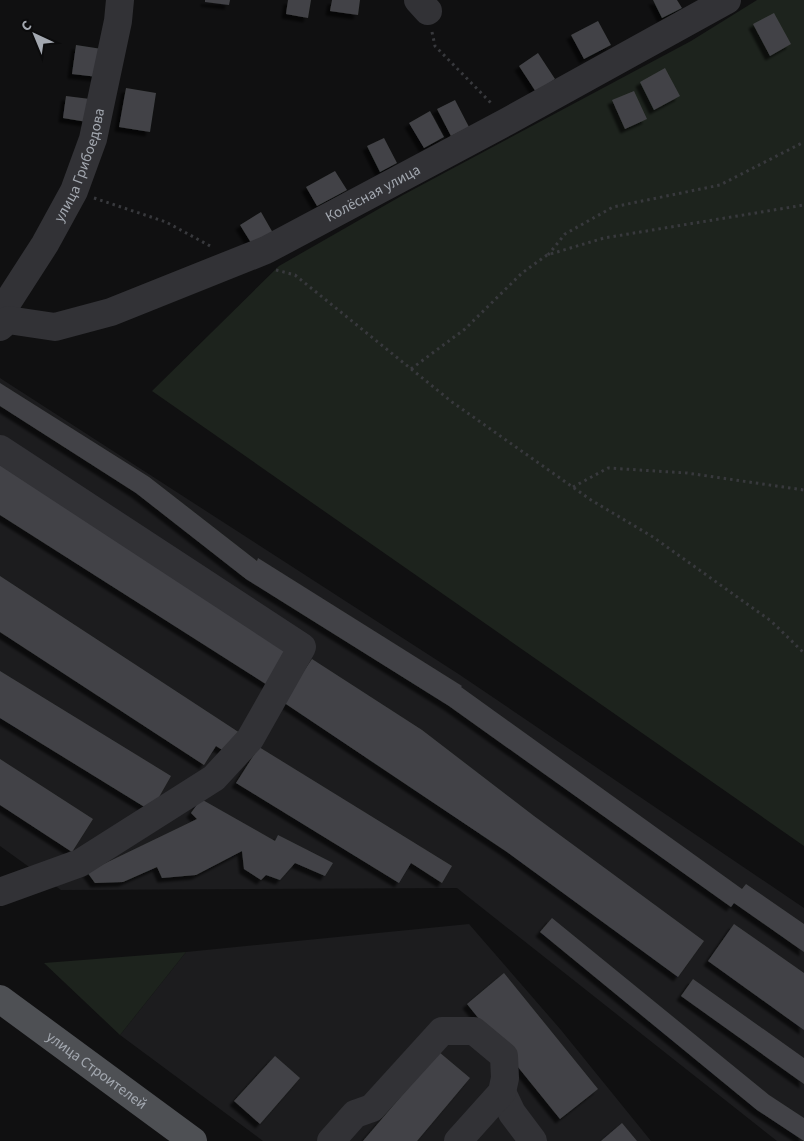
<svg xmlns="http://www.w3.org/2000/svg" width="804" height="1141" viewBox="0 0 804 1141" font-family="'Source Sans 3',sans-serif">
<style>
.built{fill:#1c1c1e}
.green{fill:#1d231d}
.building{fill:#424346;filter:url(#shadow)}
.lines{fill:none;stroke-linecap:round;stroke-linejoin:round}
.path{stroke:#38393d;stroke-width:3;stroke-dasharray:2.5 4;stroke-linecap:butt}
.minor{stroke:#323236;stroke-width:28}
.major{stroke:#4e5054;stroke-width:28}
.labels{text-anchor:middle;stroke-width:5;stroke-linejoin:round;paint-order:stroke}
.street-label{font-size:15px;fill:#a3a8b0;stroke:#0b0b0c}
</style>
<defs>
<filter id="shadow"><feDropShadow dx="-4.5" dy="4.5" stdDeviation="1" flood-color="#0009"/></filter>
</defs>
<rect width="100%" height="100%" fill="#101011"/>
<path class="built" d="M0 378 460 675 804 908V1141H777L457 888 61 890 0 846Z
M469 924 561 1030 651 1141H263L120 1035 186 952Z"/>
<path class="green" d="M757 0H804V846L152 391 279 266 403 195 691 41Z
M186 952 120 1035 44 963Z"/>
<path class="building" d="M205 0H230L229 5 205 2Z
M288 0H311L308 18 286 14Z
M332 0H360L358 15 330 11Z
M653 0H677L682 8 662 18Z
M774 13 791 44 770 56 753 24Z
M598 21 611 45 584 59 571 35Z
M76 45 102 49 98 77 72 74Z
M538 53 555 79 536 92 519 66Z
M665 68 680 96 654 110 640 82Z
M126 88 156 93 150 132 119 127Z
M634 91 647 119 625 129 612 100Z
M66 96 90 99 87 122 63 118Z
M455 100 469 127 451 136 437 109Z
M430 111 444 137 424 148 409 123Z
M384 138 397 163 380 172 367 146Z
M335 171 347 190 317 206 306 187Z
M261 212 273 233 253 246 240 225Z
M0 383 149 477 257 561 258 558 462 686 461 687 742 889 746 884 804 924V952L734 903 731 907 449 706 246 579 136 493 0 406Z
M0 465 294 652 272 688 0 515Z
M0 576 243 735 230 755 216 746 204 765 0 632Z
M312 659 422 730 534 816 704 941 678 977 507 852 283 702Z
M0 671 171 776 151 811 0 718Z
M259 747 452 866 442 883 411 863 399 883 236 783Z
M0 759 93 819 72 852 0 805Z
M201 799 275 841 278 835 333 863 325 876 295 863 280 880 266 875 261 880 244 869 242 851 196 875 162 878 157 867 123 882 95 883 87 872 197 819 191 813Z
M552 918 769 1095 804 1118V1141L757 1110 540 932Z
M734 924 804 973V1030L708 961Z
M504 973 598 1089 560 1119 467 1004Z
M693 979 804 1058V1084L681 996Z
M439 1052 470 1078 417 1141H363Z
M275 1056 300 1078 260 1124 234 1101Z
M622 1123 637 1141H601Z"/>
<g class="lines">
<path class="path" d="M432 32 435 46 492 104
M94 198 166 222 212 247
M548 255 565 234 613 207 720 185 804 142
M276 270 295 275 452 402 591 500 653 537 771 621 804 653
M411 369 465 329 522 273 547 255 604 238 804 205
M573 487 608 468 687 473 804 490"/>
<g class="minor">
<path d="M418 0 428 11"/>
<path id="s1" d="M0 314 45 244 74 191 93 139 118 21 120 0"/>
<path id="s2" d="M0 327 8 320 55 327 111 312 266 250 508 121 727 0"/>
<path d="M0 449 302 647 250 739 214 778 80 863 0 892"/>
<path d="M502 1092 512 1113 533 1141"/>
<path d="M331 1141 355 1114 372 1108 442 1031H474L504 1056 505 1078 502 1092 458 1141"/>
</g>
<path class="major" id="s3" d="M0 999 193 1141"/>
</g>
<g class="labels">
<g class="street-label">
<text dy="5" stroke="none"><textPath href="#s1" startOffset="170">улица Грибоедова</textPath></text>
<text dy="5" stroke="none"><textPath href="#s2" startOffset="404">Колёсная улица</textPath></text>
<text dy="5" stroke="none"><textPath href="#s3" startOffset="120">улица Строителей</textPath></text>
</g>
</g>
<g transform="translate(35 35) rotate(316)" stroke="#0b0b0c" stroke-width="4" paint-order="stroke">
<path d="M0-4L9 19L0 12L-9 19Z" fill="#a3a8b0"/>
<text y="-8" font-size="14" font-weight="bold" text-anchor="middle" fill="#a3a8b0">С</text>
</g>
</svg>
